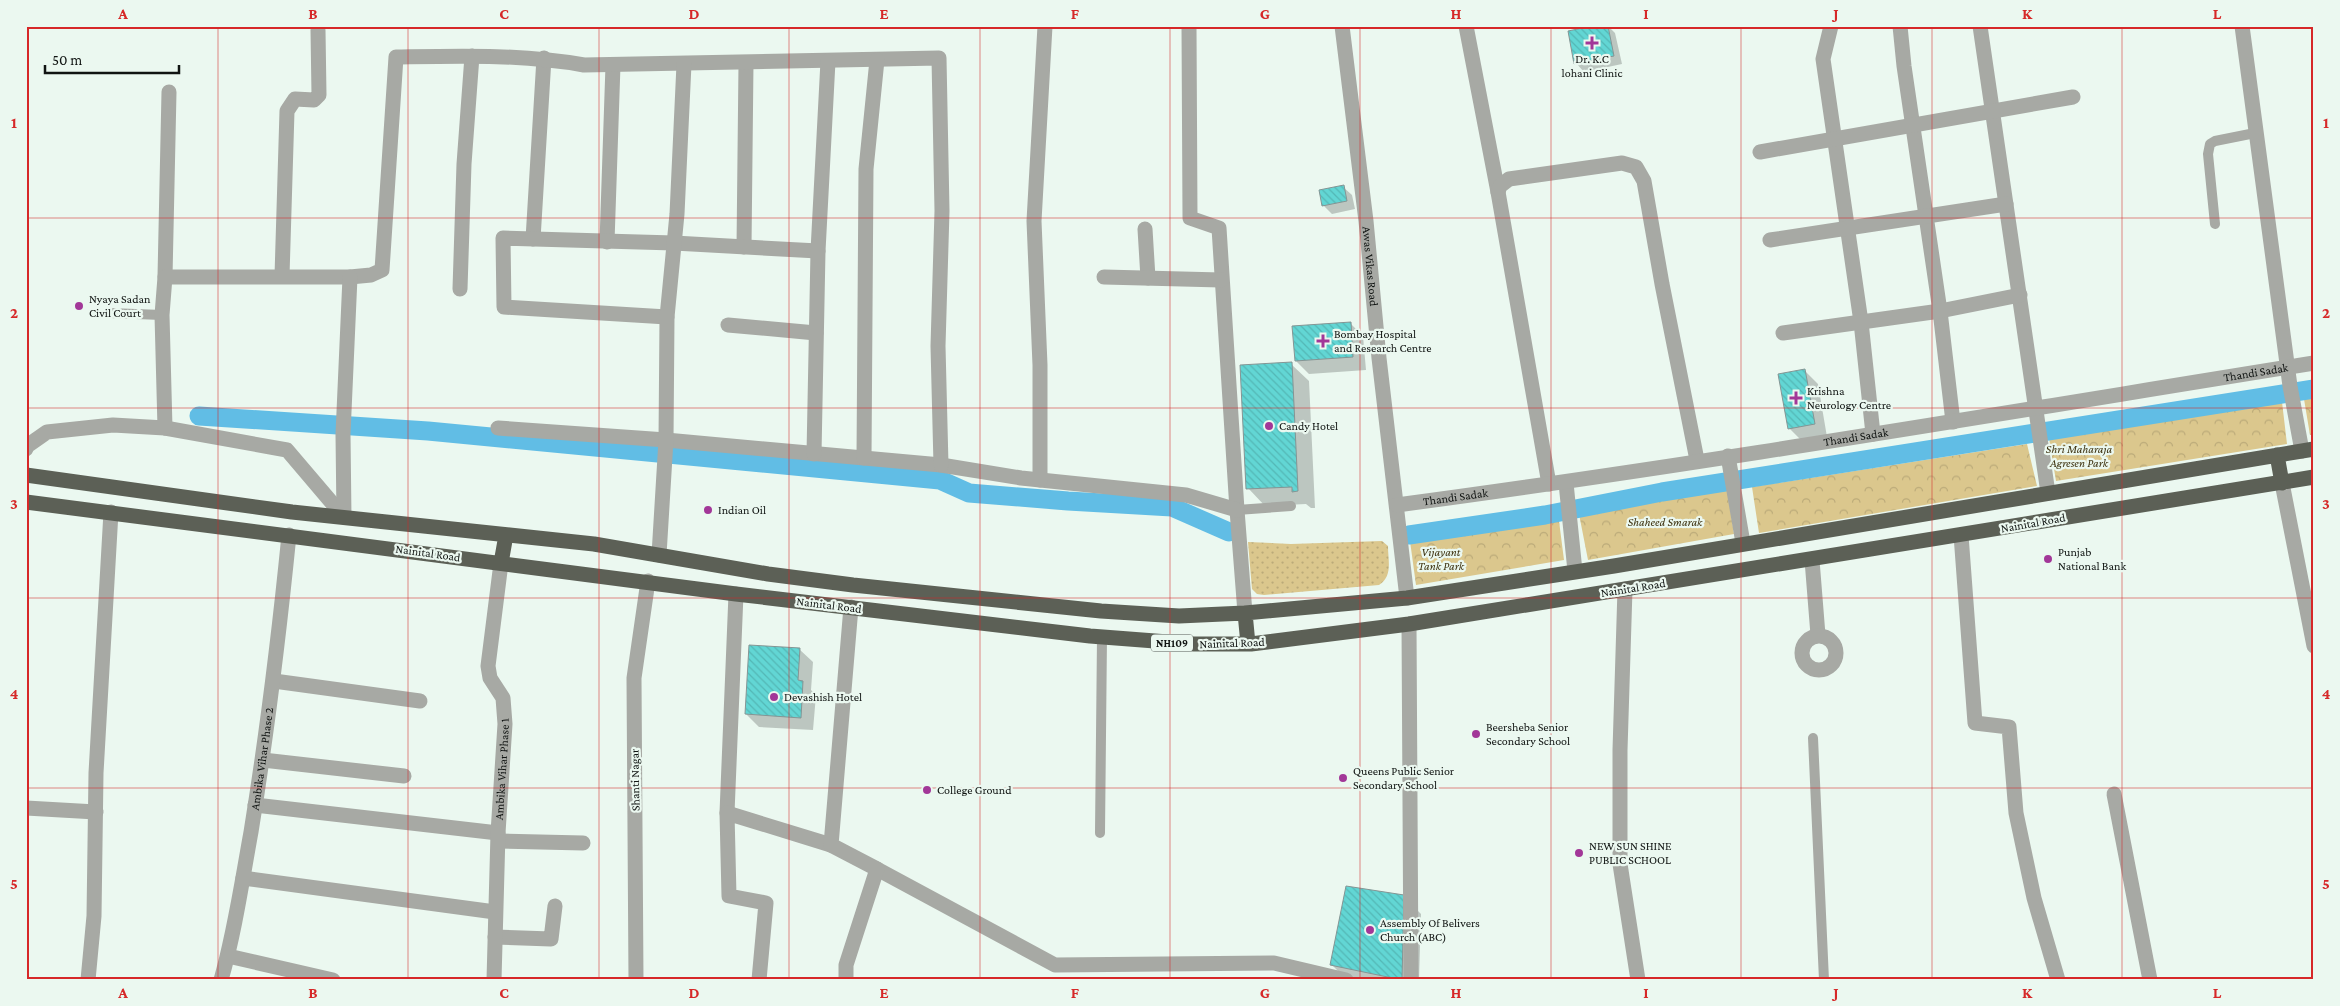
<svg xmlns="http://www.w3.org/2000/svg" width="2340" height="1006" viewBox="0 0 2340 1006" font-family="'Crimson Pro',serif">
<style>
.grass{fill:url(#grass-dots)}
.park{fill:url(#park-crowns)}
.shadow{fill:#0003}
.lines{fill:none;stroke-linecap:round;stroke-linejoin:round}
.canal{stroke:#61bde5;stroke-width:19}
.building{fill:url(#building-back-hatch);stroke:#859594}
.service{stroke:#a7a9a4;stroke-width:10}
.minor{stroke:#a7a9a4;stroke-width:15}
.trunk{stroke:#5c6056;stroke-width:15}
.grid{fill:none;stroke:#d62828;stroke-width:1;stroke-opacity:0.55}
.poi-dot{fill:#a23798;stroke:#ebf8f0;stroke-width:2}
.labels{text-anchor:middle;stroke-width:4.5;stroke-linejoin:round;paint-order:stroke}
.shield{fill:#ebf8f0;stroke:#525855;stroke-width:1}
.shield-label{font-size:11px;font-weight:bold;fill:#101412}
.poi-label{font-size:12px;fill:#101412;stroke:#ebf8f0;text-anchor:start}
.street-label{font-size:12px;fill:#101412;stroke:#ebf8f0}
.park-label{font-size:12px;font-style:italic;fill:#3c300d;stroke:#ebf8f0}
.neatline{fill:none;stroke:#d62828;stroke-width:2}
.grid-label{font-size:16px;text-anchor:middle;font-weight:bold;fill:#d62828}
</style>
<defs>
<pattern id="grass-dots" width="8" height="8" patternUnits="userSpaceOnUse" patternTransform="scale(1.25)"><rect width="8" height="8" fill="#dbc78d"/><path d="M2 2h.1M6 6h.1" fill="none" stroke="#bbaa79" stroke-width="1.8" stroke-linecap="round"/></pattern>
<pattern id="park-crowns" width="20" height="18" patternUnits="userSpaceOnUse" patternTransform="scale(1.25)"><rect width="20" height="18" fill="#dbc78d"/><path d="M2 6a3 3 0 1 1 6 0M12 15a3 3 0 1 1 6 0" fill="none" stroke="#bbaa79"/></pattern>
<pattern id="building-back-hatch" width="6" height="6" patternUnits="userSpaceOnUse" patternTransform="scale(1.25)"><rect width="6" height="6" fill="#62d6d4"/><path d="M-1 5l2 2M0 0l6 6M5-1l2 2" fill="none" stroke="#54b7b5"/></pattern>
</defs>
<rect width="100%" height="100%" fill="#ebf8f0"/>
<path class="grass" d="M1382 541 1388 546C1388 561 1393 576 1379 585L1264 595 1257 594 1252 589 1248 542 1291 544Z"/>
<path class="park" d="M2314 385V435H2310L2302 387Z
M2282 402 2287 444 2056 481 2049 438Z
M2027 444 2037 486 1759 533 1752 487Z
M1727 487 1734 534 1588 560 1579 514Z
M1559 521 1564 560 1416 585 1410 541Z"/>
<path class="shadow" d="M1599 26H1608L1615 33 1622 64 1584 72 1576 63Z
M1343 187 1352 195 1355 209 1332 214 1323 205Z
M1350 323 1363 336 1366 370 1309 374 1296 361Z
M1291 364 1309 381 1315 508H1311L1306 504 1265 506 1248 488Z
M1805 371 1818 384 1827 437 1802 441 1789 428Z
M799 649 813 662 811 690 816 695 813 730 759 727 746 714Z
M1404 897 1421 914 1419 980H1347L1331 964Z"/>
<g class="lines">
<path class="canal" d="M199 416 428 431 940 480 969 493 1068 501 1172 507 1229 532
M1409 535 1545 515 1662 492 2314 389"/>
</g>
<path class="building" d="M1592 26H1608L1614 56 1574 64 1568 31Z
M1344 185 1347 201 1322 206 1319 190Z
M1351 322 1353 357 1295 361 1292 326Z
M1292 362 1298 491 1292 492V487L1246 489 1240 365Z
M1805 369 1815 424 1788 429 1778 374Z
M749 645 800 648 798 680 803 681 801 718 745 714Z
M1346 886 1404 895 1402 980 1330 965Z"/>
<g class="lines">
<path class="service" d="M2215 224 2208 154 2210 144 2215 141 2255 133
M109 313 162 315
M1237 510 1291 506
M1813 738 1824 980
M1100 833 1102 637"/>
<g class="minor">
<path d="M1189 26 1190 218 1219 228 1237 510 1245 613"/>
<path id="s1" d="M1342 26 1366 221 1379 358 1407 598"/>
<path d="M1466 26 1498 192 1549 484"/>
<path d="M1831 26 1823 59 1861 322 1873 434"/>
<path d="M1900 26 1904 66 1940 311 1953 422"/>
<path d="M1980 26 2048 493"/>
<path d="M2242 26 2290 386 2302 451"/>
<path d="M1760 152 2073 97"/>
<path d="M1498 192 1500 186 1509 179 1622 163 1636 167 1644 181 1662 284 1697 460"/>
<path d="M1145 229 1148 278"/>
<path d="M533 239 544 58"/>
<path d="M1770 240 2006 204"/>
<path d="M607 242 613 65"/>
<path d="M744 247 746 63"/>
<path d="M282 276 287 111 295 99 314 100 319 95 318 30"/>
<path d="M165 277 169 92"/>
<path d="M1104 277 1221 280"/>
<path d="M460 289 464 164 472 56"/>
<path d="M667 317 504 307 503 238 674 243 818 251"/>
<path d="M728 325 816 333"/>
<path d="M1783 333 1940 311 2020 295"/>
<path d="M165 428 287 450 344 517"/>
<path d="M498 428 666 440 941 465 1021 478 1186 495 1237 510"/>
<path d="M26 449 27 446 47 432 113 425 165 428 162 315 165 277H350L371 275 382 270 396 57C459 56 521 54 584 65L939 58 942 211 938 346 941 465"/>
<path d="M814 454 818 251 828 61"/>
<path d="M1728 456 1743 543"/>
<path d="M864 458 866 169 877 60"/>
<path d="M1040 480V365L1034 221 1045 26"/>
<path d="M1566 483 1575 571"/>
<path d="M2282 483 2314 646"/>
<path id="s2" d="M1397 505C1704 464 2009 412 2314 363"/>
<path d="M344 517 343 434 350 277"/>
<path d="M1961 535 1975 723 2009 727 2016 813 2034 898 2058 980"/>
<path d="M659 555 666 440 667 317 677 214 684 64"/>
<path d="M1812 560 1818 635"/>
<path d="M1625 589 1620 750V864L1638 980"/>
<path d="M1409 624 1411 980"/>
<circle cx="1819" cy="653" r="17"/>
<path d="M274 681 420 701"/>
<path d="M263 760 404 776"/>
<path d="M2114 794 2150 980"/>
<path d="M255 805 498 833"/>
<path d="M26 808 96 812"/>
<path d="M727 813 736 594"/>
<path d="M499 841 583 843"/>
<path d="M877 869 1055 965 1274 963 1346 980"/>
<path d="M243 878 495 912"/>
<path d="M495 937 551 939 555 906"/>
<path d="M228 956 333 980"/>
<path d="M88 980 94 916 96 773 111 512"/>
<path id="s3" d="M221 980C235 931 242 881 251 832 267 733 279 635 289 535"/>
<path id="s4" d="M494 980 498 833 505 724 503 698 490 678 488 666 501 563"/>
<path d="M636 980 634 678 648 581"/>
<path d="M759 980 766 903 729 896 727 813 831 845"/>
<path d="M846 980V965L877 869 831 845 851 607"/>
</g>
<path class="trunk" d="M2277 455 2282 483
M26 475 292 512 594 544 768 574 853 585 1101 611 1179 616 1245 613 1407 598 1614 566 2314 449
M26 502 736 594 1090 636 1194 644H1251L1409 624 2314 477
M501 563 506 535
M1245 613 1248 644"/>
</g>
<path class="grid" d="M218 26V980M408 26V980M599 26V980M789 26V980M980 26V980M1170 26V980M1360 26V980M1551 26V980M1741 26V980M1932 26V980M2122 26V980M26 218H2314M26 408H2314M26 598H2314M26 788H2314"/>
<g class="poi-dot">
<path d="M1589.5 35.5h5v5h5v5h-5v5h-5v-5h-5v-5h5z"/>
<circle cx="79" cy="306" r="5"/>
<path d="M1320.5 333.5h5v5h5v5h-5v5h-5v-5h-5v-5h5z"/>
<path d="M1793.5 390.5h5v5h5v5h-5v5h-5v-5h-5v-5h5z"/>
<circle cx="1269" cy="426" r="5"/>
<circle cx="708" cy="510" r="5"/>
<circle cx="2048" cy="559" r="5"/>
<circle cx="774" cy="697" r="5"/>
<circle cx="1476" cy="734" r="5"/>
<circle cx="1343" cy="778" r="5"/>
<circle cx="927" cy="790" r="5"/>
<circle cx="1579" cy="853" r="5"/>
<circle cx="1370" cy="930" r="5"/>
</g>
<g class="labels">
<rect class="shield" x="1151" y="634.5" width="42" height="17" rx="4"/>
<g class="shield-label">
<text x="1172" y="647">NH109</text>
</g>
<g class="poi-label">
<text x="1592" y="63" text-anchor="middle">Dr. K.C<tspan x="1592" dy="14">lohani Clinic</tspan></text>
<text x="89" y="303">Nyaya Sadan<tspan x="89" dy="14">Civil Court</tspan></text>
<text x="1334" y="338">Bombay Hospital<tspan x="1334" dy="14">and Research Centre</tspan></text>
<text x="1807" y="395">Krishna<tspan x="1807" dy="14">Neurology Centre</tspan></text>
<text x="1279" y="430">Candy Hotel</text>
<text x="718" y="514">Indian Oil</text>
<text x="2058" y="556">Punjab<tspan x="2058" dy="14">National Bank</tspan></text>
<text x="784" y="701">Devashish Hotel</text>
<text x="1486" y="731">Beersheba Senior<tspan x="1486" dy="14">Secondary School</tspan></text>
<text x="1353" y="775">Queens Public Senior<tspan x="1353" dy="14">Secondary School</tspan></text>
<text x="937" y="794">College Ground</text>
<text x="1589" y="850">NEW SUN SHINE<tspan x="1589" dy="14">PUBLIC SCHOOL</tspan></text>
<text x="1380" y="927">Assembly Of Belivers<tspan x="1380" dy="14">Church (ABC)</tspan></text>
</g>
<g class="street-label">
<text dy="4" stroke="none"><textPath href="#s1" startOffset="242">Awas Vikas Road</textPath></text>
<text dy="4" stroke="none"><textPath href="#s2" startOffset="869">Thandi Sadak</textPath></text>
<text dy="4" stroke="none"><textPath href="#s2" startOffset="464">Thandi Sadak</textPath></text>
<text dy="4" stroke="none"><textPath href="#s2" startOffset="59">Thandi Sadak</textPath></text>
<text transform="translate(2033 523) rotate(-10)" y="4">Nainital Road</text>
<text transform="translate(428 553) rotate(8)" y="4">Nainital Road</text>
<text transform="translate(1633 588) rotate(-9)" y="4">Nainital Road</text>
<text transform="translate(829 605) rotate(7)" y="4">Nainital Road</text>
<text transform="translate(1232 643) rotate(-2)" y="4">Nainital Road</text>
<text dy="4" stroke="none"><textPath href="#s3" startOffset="225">Ambika Vihar Phase 2</textPath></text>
<text dy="4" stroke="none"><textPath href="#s4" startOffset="211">Ambika Vihar Phase 1</textPath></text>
<text transform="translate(635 780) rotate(-91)" y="4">Shanti Nagar</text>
</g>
<g class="park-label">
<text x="2079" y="453">Shri Maharaja<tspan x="2079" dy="14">Agresen Park</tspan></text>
<text x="1665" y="526">Shaheed Smarak</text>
<text x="1441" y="556">Vijayant<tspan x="1441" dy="14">Tank Park</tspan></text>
</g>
</g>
<rect width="2340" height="1006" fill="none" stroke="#ebf8f0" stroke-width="55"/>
<path d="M45 65v8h134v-8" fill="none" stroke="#101412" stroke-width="2.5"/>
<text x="52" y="65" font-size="15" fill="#101412" stroke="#ebf8f0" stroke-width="4" paint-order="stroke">50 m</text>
<rect x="28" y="28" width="2284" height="950" class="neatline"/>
<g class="grid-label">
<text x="123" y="19">A</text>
<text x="313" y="19">B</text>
<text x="504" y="19">C</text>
<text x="694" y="19">D</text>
<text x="884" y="19">E</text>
<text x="1075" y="19">F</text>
<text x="1265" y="19">G</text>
<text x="1456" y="19">H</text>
<text x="1646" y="19">I</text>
<text x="1836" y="19">J</text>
<text x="2027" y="19">K</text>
<text x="2217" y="19">L</text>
<text x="14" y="128">1</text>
<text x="2326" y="128">1</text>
<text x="14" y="318">2</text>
<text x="2326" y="318">2</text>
<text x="14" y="509">3</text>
<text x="2326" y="509">3</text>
<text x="14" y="699">4</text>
<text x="2326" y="699">4</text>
<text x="14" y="889">5</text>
<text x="2326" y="889">5</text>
<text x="123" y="998">A</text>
<text x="313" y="998">B</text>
<text x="504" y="998">C</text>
<text x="694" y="998">D</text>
<text x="884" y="998">E</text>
<text x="1075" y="998">F</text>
<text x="1265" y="998">G</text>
<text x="1456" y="998">H</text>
<text x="1646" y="998">I</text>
<text x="1836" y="998">J</text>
<text x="2027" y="998">K</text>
<text x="2217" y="998">L</text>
</g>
</svg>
